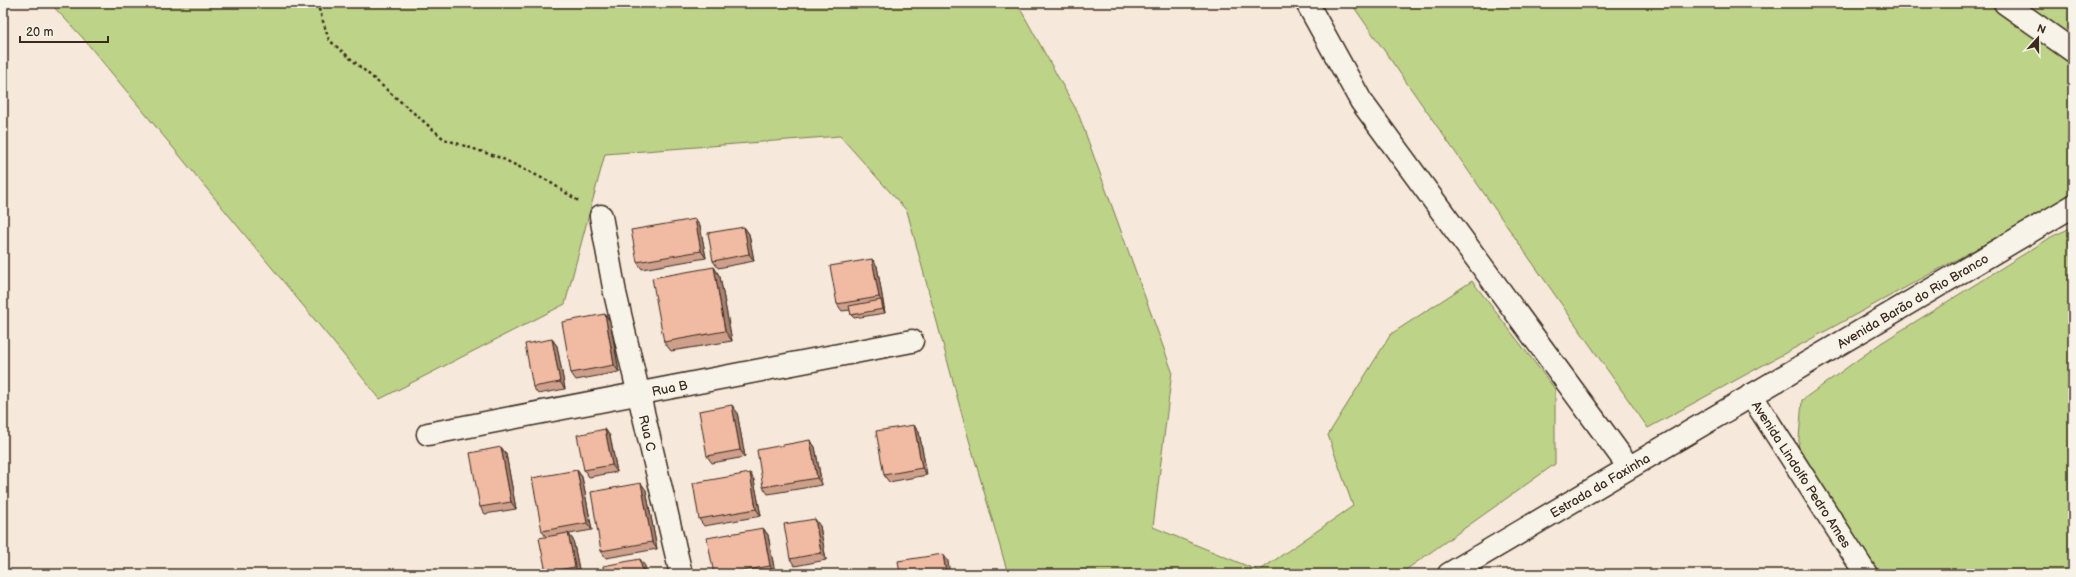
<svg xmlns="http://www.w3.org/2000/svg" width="2076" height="577" viewBox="0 0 2076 577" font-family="'Balsamiq Sans',sans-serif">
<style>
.green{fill:#bdd388;stroke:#7c7e53}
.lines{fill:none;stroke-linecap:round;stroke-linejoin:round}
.minor-casing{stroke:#3b2a1e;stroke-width:25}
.tertiary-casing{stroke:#3b2a1e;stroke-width:25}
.path{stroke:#3b2a1e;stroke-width:2.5;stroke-dasharray:3 3;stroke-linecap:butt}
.minor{stroke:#f7f3e8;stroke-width:22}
.tertiary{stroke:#f7f3e8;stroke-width:22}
.wall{fill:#cea08c;stroke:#3b2a1e}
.shaded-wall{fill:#a88272;stroke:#3b2a1e}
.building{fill:#f0baa3;stroke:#3b2a1e}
.labels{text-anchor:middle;stroke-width:3.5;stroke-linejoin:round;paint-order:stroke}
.street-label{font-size:13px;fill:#3b2a1e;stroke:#f7f3e8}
</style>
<rect width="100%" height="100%" fill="#f6e8da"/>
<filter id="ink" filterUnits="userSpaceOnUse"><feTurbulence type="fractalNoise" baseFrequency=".025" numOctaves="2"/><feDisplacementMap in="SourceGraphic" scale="8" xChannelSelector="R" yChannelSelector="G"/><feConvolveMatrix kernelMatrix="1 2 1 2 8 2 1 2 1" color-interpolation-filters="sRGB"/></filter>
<g filter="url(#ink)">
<path class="green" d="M50 3H1017L1078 113 1172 371 1153 527 1259 571 1353 506 1328 435 1391 334 1472 281 1555 389V464L1400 574H1008L965 426 907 211 840 136 605 154 565 304 380 399 82 37Z
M1351 3H2073V196L1648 428Z
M2073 227V574H1881L1842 530 1798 452 1802 400 1881 343 2053 236Z"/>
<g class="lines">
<g class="minor-casing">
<g id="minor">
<path d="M1307 3 1361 101 1629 467"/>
<path d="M2005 3 2073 51"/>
<path id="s1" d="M601 216 615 293 681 574"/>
<path id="s2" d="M1751 395 1866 574"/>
<path id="s3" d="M428 434 912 341"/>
</g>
</g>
<g class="tertiary-casing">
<g id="tertiary">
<path id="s4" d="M1449 574 2073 206"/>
</g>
</g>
<path class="path" d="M317 3 329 40 444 139 501 158 548 181 580 202"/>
<use href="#minor" class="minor"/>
<use href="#tertiary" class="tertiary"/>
</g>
<path class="wall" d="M700 226 706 258 642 269 637 262Z
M744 227 749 234 754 261 718 268 713 261Z
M872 259 877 266 885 313 854 318 851 315 850 310 842 311 837 304Z
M714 267 720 277 732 341 671 351 664 342Z
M605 314 610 321 619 372 576 380 571 373Z
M552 339 557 346 565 389 538 394 533 387Z
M737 412 745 457 712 463 707 456Z
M605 429 610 436 617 472 589 477 584 470Z
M919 432 927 475 889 482 884 475Z
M810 440 815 447 822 485 768 494 763 487Z
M501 447 506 454 516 509 485 514 480 507Z
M577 470 582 477 592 530 569 534 573 540 580 574H547L546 572V537L542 531Z
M750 473 754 480 761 516 704 526 699 519Z
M646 490 657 549 606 558 601 551Z
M820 526 826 560 795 566 790 559Z
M763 528 768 535 775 573 769 574H714Z"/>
<path class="shaded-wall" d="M695 219 700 226 706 258 701 251Z
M744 227 749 234 754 261 749 254Z
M872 259 877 266 885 313 883 309 881 300 879 297Z
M714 267 720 277 732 341 725 331Z
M605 314 610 321 619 372 614 365Z
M552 339 557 346 565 389 560 382Z
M732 405 737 412 745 457 740 450Z
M914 425 919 432 927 475 922 468Z
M605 429 610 436 617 472 612 465Z
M810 440 815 447 822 485 817 478Z
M501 447 506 454 516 509 511 502Z
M577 470 582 477 592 530 587 523Z
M750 473 754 480 761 516 756 509Z
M641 483 646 490 657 549 652 542Z
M815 519 820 526 826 560 821 553Z
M763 528 768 535 775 573 770 566Z
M568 533 573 540 580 574 575 567Z
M943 554 948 561 950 574H946Z
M640 559 645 566 647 574H643Z"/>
<path class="building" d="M695 219 701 251 637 262 631 230Z
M744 227 749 254 713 261 708 233Z
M872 259 879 297 837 304 830 266Z
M714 267 725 331 664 342 652 278Z
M881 300 883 309 851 315 849 306Z
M605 314 614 365 571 373 562 322Z
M552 339 560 382 533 387 525 344Z
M732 405 740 450 707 456 699 411Z
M914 425 922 468 884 475 876 431Z
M605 429 612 465 584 470 577 435Z
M810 440 817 478 763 487 757 450Z
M501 447 511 502 480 507 470 453Z
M577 470 587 523 542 531 532 478Z
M750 473 756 509 699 519 693 483Z
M641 483 652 542 601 551 591 492Z
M815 519 821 553 790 559 784 524Z
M763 528 770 566 724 574H714L707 538Z
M568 533 575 567 546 572 539 538Z
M943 554 946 574H900L898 561Z
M640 559 643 574H604L603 566Z"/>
</g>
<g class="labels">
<g class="street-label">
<text dy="5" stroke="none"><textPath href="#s4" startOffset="538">Avenida Barão do Rio Branco</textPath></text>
<text dy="5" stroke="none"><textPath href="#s3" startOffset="246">Rua B</textPath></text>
<text dy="5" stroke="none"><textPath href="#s1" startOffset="222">Rua C</textPath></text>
<text dy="5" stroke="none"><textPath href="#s2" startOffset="94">Avenida Lindolfo Pedro Ames</textPath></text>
<text dy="5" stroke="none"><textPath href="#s4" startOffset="175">Estrada da Faxinha</textPath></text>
</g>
</g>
<rect width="2076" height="577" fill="none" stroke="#f7f3e8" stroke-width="16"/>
<rect x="8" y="8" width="2060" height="561" fill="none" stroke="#3b2a1e" stroke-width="1.5" filter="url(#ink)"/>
<g transform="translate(2038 38) rotate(21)" stroke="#f7f3e8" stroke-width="3" paint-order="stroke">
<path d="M0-3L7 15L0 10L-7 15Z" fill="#3b2a1e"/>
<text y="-6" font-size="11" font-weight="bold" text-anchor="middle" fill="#3b2a1e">N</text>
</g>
<path d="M20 36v6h88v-6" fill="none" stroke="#3b2a1e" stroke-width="2"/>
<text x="26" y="36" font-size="12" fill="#3b2a1e" stroke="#f7f3e8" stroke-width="3" paint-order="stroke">20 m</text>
</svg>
